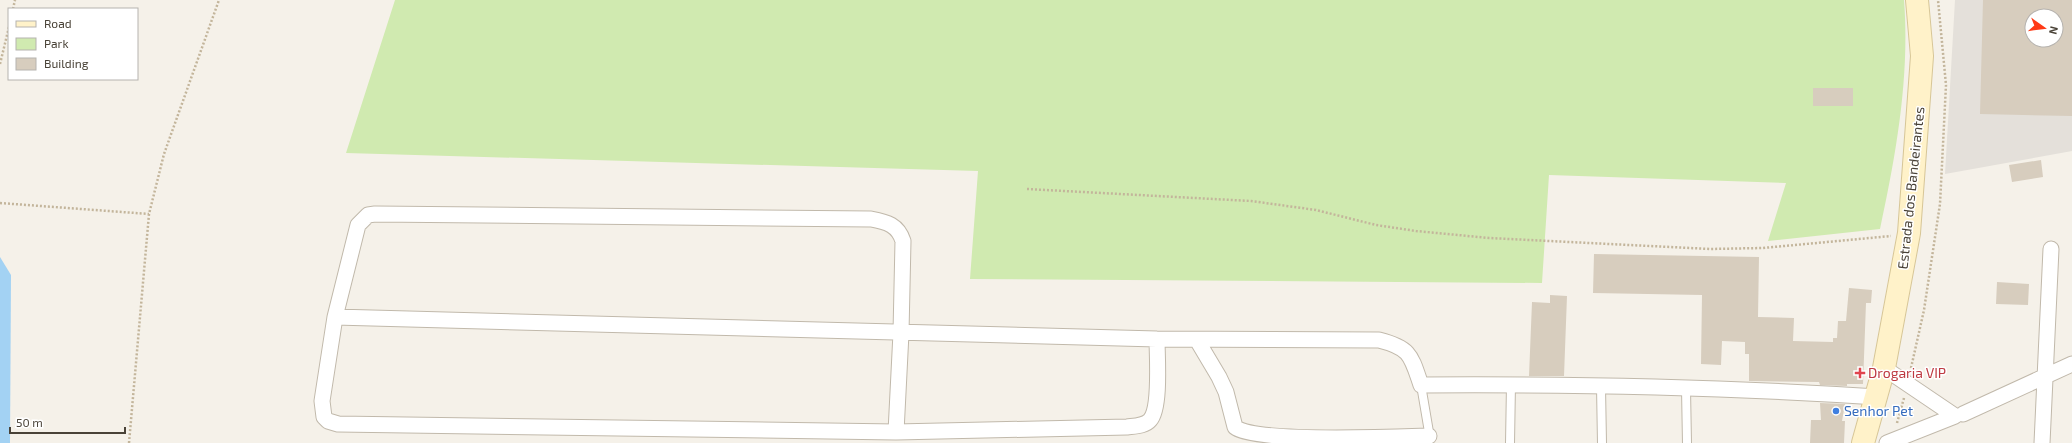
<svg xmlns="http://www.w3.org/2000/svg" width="2072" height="443" viewBox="0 0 2072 443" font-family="'Exo 2',sans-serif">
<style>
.industrial{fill:#e4e0da;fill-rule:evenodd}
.green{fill:#d0eab0}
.water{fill:#a3d2f3}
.building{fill:#d7cdbe;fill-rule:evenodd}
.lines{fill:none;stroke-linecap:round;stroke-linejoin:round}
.lane-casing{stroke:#c1b9ab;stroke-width:10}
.street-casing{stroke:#c1b9ab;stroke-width:17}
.secondary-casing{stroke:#d7c697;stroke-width:24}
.path{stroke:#c3b59b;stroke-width:2.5;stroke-dasharray:2 2;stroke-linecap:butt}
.lane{stroke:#fff;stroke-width:8}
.street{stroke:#fff;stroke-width:15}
.secondary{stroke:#fff2c9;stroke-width:22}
.health-dot{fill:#e0444e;stroke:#fff;stroke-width:1.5}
.shop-dot{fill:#3f7fe0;stroke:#fff;stroke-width:1.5}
.labels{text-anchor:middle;stroke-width:3;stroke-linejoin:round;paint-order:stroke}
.street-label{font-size:14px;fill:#494237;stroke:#fff}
.health-label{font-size:14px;fill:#be3a42;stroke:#fff;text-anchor:start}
.shop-label{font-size:14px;fill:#366cbe;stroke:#fff;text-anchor:start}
</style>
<rect width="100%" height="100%" fill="#f5f1e9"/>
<path class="industrial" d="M1955 0H2072V151L1945 174ZM2032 16H2056V40H2032Z"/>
<path class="green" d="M395 0H1904C1910 76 1896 155 1880 229L1768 241 1786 183 1549 175 1542 283 970 279 978 171 346 153Z"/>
<path class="water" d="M0 257 11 275 10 443H0Z"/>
<path class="building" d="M1983 0H2072V116L1980 114ZM2032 16H2056V40H2032Z
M1813 88H1853V106H1813Z
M2041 160 2043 177 2012 182 2009 165Z
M1594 254 1759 257 1758 317 1794 318 1793 341 1833 342V338H1837L1838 321H1846L1849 288 1872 290 1871 303H1866L1863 384H1847V386L1820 385 1819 382 1749 381V354H1745V342L1722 341 1721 365 1701 364 1702 295 1593 293Z
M1997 282 2029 284 2028 305 1996 304Z
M1550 295 1567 296 1564 376H1529L1532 302 1550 303Z
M1820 403 1845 404 1842 421H1845L1844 443H1810L1811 420H1821Z"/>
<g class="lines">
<g class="lane-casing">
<path id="lane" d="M1421 385 1430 438
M1601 387 1602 443
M1686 389 1687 443
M1510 443 1511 384"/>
</g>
<g class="street-casing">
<path id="street" d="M335 317 1157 339 1379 340C1411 348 1411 356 1421 385 1573 384 1726 387 1877 397
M1197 340 1219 377 1226 392 1235 427C1255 443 1396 437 1429 436
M1884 368 1955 416
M1963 414 2072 364
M896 432 901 333 903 241C898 225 887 222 871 219L375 214 368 215 358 225 335 317 322 401 324 417 328 421 338 424 896 432 1127 427C1135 426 1145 426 1150 420 1161 408 1157 356 1157 339
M1887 443 1955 416
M2042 443 2051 249"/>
</g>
<g class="secondary-casing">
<path id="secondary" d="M1863 443 1884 368 1909 233 1922 56 1917 0"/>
</g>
<path class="path" d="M13 9 15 0
M0 64 9 27
M1027 189 1251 201 1316 210 1376 225 1416 231 1489 238 1710 249 1763 248 1891 236
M0 203 149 214
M1911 368 1924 310 1940 204 1946 85 1938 0
M1897 423 1904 398
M129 443 149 214 164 154 219 0"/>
<use href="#lane" class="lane"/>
<use href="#street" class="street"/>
<use href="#secondary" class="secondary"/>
</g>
<path class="health-dot" d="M1858 367h4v4h4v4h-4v4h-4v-4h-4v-4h4z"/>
<circle class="shop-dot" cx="1836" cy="411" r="4"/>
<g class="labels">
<g class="street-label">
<text transform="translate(1911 188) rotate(-84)" y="5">Estrada dos Bandeirantes</text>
</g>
<g class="health-label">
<text x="1868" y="378">Drogaria VIP</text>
</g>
<g class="shop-label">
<text x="1844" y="416">Senhor Pet</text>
</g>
</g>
<rect x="8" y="8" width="130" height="72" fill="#ffffff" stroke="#b6b3af"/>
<rect x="16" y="21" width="20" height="6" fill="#fff2c9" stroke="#b6b3af"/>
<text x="44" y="28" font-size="12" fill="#494237">Road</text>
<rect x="16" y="38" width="20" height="12" fill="#d0eab0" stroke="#b6b3af"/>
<text x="44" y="48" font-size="12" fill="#494237">Park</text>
<rect x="16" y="58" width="20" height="12" fill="#d7cdbe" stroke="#b6b3af"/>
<text x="44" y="68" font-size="12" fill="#494237">Building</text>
<g transform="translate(2044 28) rotate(104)"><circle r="19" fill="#ffffff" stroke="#b6b3af"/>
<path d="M0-3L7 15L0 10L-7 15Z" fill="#ff3a16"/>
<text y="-6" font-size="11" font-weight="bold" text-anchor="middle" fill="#494237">N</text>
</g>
<path d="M10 427v6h115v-6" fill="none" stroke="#494237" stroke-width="2"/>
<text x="16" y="427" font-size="12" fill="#494237" stroke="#ffffff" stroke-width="3" paint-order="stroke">50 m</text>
</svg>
